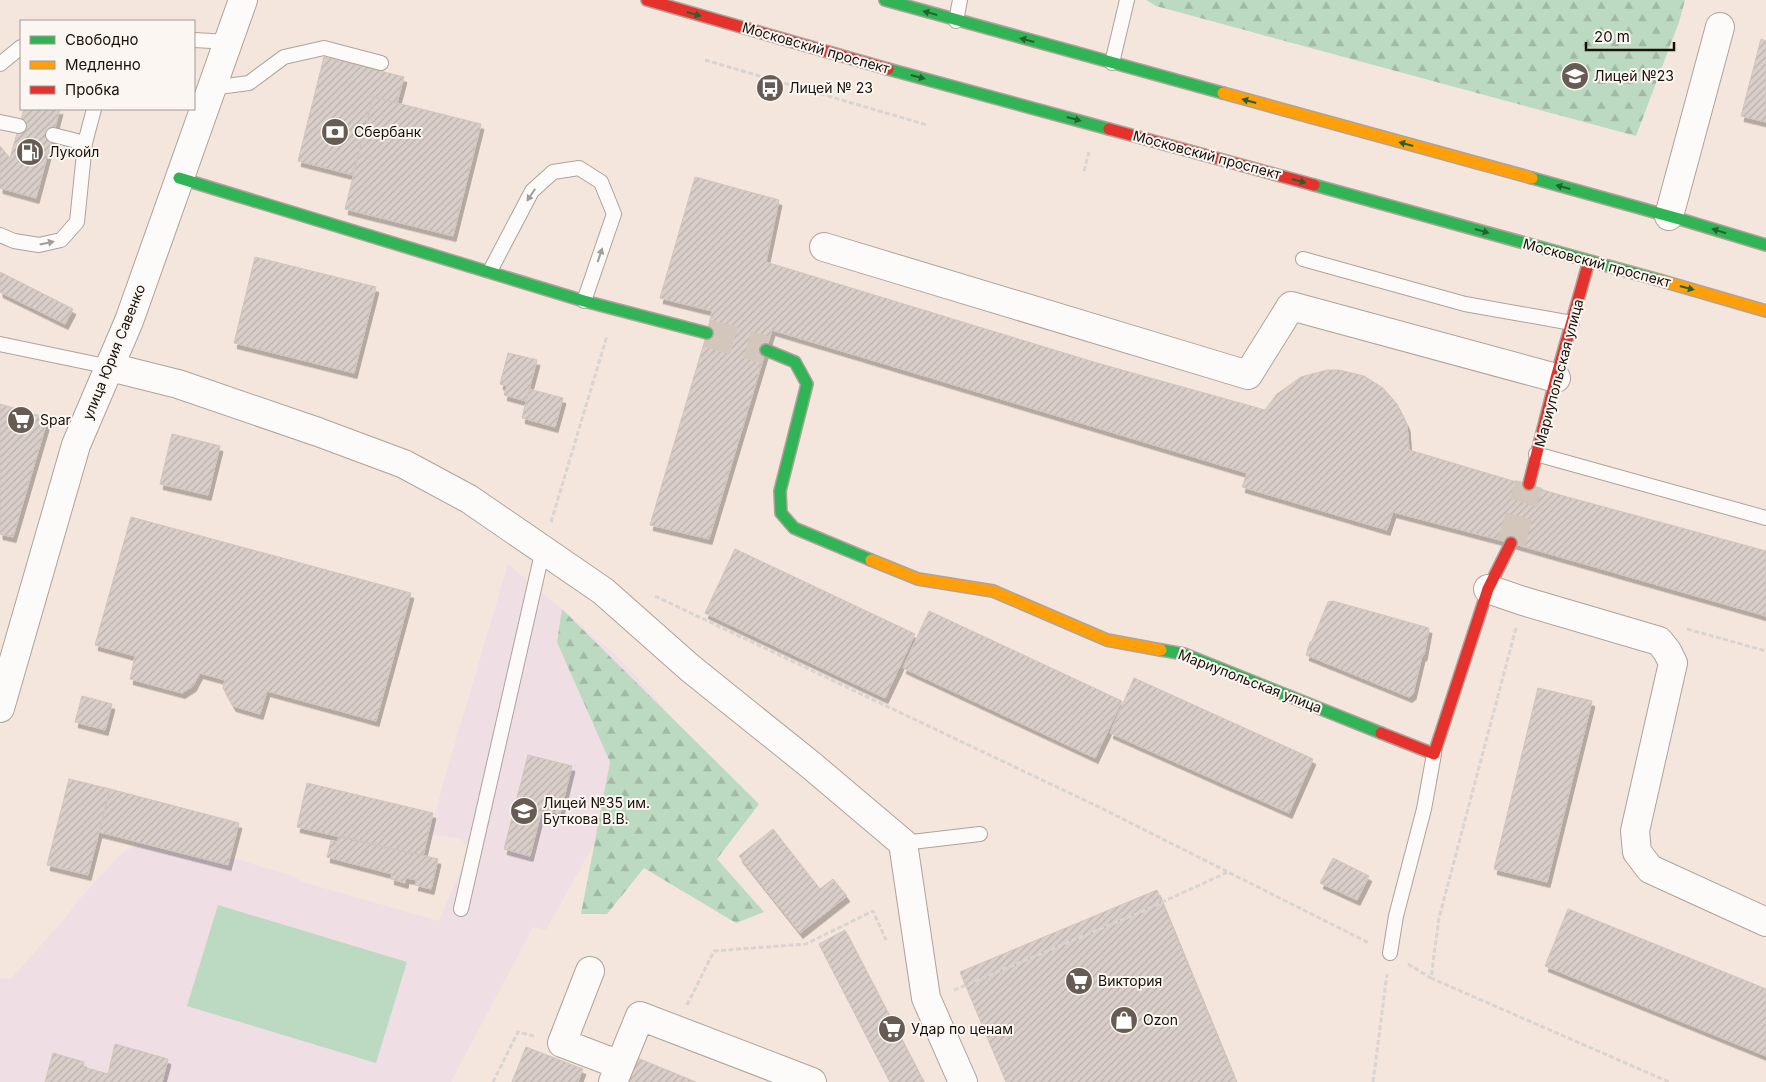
<svg xmlns="http://www.w3.org/2000/svg" width="1766" height="1082" viewBox="0 0 1766 1082" font-family="Inter,sans-serif">
<style>
.education{fill:#efdfe4}
.forest{fill:url(#forest-firs)}
.green{fill:#bcd9c1}
.building{fill:url(#building-hatch);stroke:#d1c4bf;filter:url(#shadow)}
.lines{fill:none;stroke-linecap:round;stroke-linejoin:round}
.secondary-tunnel{stroke:#d3c6bc;stroke-width:28;stroke-dasharray:28 14;stroke-linecap:butt}
.lane-casing{stroke:#ada39b;stroke-width:16}
.street-casing{stroke:#ada39b;stroke-width:30}
.fast-casing{stroke:#ada39b;stroke-width:14}
.slow-casing{stroke:#ada39b;stroke-width:14}
.jam-casing{stroke:#ada39b;stroke-width:14}
.path{stroke:#d9d4d1;stroke-width:3;stroke-dasharray:5 2.5;stroke-linecap:butt}
.lane{stroke:#fdfbfa;stroke-width:14}
.street{stroke:#fdfbfa;stroke-width:28}
.fast{stroke:#30b455;stroke-width:11}
.slow{stroke:#ff9f0a;stroke-width:11}
.jam{stroke:#e5322d;stroke-width:11}
.oneway{fill:#246230}
.oneway2{fill:#a29d9a}
.labels{text-anchor:middle;stroke-width:4;stroke-linejoin:round;paint-order:stroke}
.street-label{font-size:14px;fill:#19110a;stroke:#fbf6f2}
.poi-label{font-size:14px;fill:#19110a;stroke:#fbf6f2;text-anchor:start}
</style>
<defs>
<pattern id="forest-firs" width="22" height="20" patternUnits="userSpaceOnUse" patternTransform="scale(1.25)"><rect width="22" height="20" fill="#bcd9c1"/><path d="M5 1l3.5 6h-7zM16 11l3.5 6h-7z" fill="#a1b9a4"/></pattern>
<pattern id="building-hatch" width="6" height="6" patternUnits="userSpaceOnUse" patternTransform="scale(1.25)"><rect width="6" height="6" fill="#dacec9"/><path d="M-1 1l2-2M0 6l6-6M5 7l2-2" fill="none" stroke="#bab0ab"/></pattern>
<filter id="shadow"><feDropShadow dx="3" dy="5.5" stdDeviation="0" flood-color="#0004"/></filter>
</defs>
<rect width="100%" height="100%" fill="#f4e6dc"/>
<path class="education" d="M508 564 617 656 665 708 637 767 546 930 533 927 451 1082H0V978L11 979 66 917 82 896 117 858 127 850 135 846 155 840 167 841 240 860 289 875 306 883 439 921 470 849 461 839 430 834 442 787Z"/>
<path class="forest" d="M1146 0H1685L1679 22 1636 136 1156 6Z
M562 609 759 804 717 859 764 912 736 923 644 868 607 914H581L610 762 557 642Z"/>
<path class="green" d="M218 905 407 962 376 1063 187 1006Z"/>
<path class="building" d="M1761 39 1766 41V122L1741 116Z
M324 57 404 77 397 103 373 97 353 175 298 161Z
M373 97 481 124 453 236 345 209Z
M24 109H60L36 198 0 188V146L10 158Z
M695 177 779 200 766 262 1097 363 1265 410 1277 394 1301 377 1327 370H1339L1364 376 1383 388 1397 404 1407 425 1409 450 1560 495 1766 551V616L1511 543 1393 512 1387 530 1242 487 1247 473 772 330 709 539 650 525 707 333 712 311 660 298Z
M255 257 376 287 354 373 234 343Z
M0 272 73 309 65 324 0 292Z
M508 353 537 360 526 401 504 395 507 386 500 384Z
M529 389 563 398 555 427 522 418Z
M0 404 48 418 13 537 0 534Z
M172 434 220 446 208 495 160 484Z
M131 517 411 593 376 721 267 691 260 714 233 706 223 688 225 680 200 673 193 686 182 693 130 679 135 656 95 645Z
M735 549 915 634 885 698 705 613Z
M1333 601 1429 628 1424 655 1422 656 1413 694 1409 697 1306 655 1310 642 1312 641 1328 602Z
M929 611 1122 701 1095 758 903 668Z
M1134 678 1313 759 1289 813 1110 733Z
M1538 688 1592 701 1547 882 1494 869Z
M82 696 112 704 105 730 75 722Z
M528 755 572 766 560 814 542 809 530 856 504 849Z
M69 779 110 789 88 875 47 865Z
M307 783 433 813 423 856 297 827Z
M110 789 239 823 228 865 99 832Z
M773 829 820 889 833 879 847 896 800 933 739 856Z
M339 836 438 859 431 889 415 885 417 880 406 878 405 883 391 879 392 874 327 857 331 841 337 842Z
M1333 858 1369 876 1357 900 1320 883Z
M1157 890 1236 1082H1006L960 972Z
M1568 909 1766 989V1056L1545 966Z
M845 930 924 1082H890L819 944Z
M115 1044 168 1059 162 1082H45L53 1053 84 1062 83 1067 108 1074Z
M526 1047 583 1069 578 1082H512Z
M630 1055 696 1082H619Z"/>
<g class="lines">
<path class="secondary-tunnel" d="M707 333 766 350
M1511 543 1529 484"/>
<g class="lane-casing">
<path id="lane" d="M956 21 960 0
M194 40 229 42
M1112 63 1127 0
M0 64 21 47
M211 88 249 83 284 57 324 48 381 63
M0 122 19 126
M53 135 85 143 94 109
M0 235 14 241 39 245 61 240 77 222 85 143
M1303 259 1465 304 1572 323
M490 271 532 191 553 172 579 168 601 182 614 214 584 301
M0 344 110 367
M1536 454 1766 518
M903 843 980 834
M461 909 543 549
M1390 953 1396 916 1424 809 1434 754"/>
</g>
<g class="street-casing">
<path id="street" d="M1669 216 1720 27
M824 247 1248 375 1291 306 1556 378
M110 367 178 384 318 432 404 464 469 499 603 591 690 668 812 766 903 843 926 998 963 1082
M1488 589 1523 601 1659 641 1667 651 1673 663 1635 831 1637 852 1650 869 1766 922
M0 708 76 445 129 321 243 0
M590 971 562 1043 620 1065
M613 1082 640 1016 812 1082"/>
</g>
<g class="fast-casing">
<path id="fast" d="M885 0 1223 93
M888 69 1109 129
M179 178 584 301 707 333
M1532 178 1683 220 1766 245
M1314 185 1659 280
M766 350 795 362 807 384 780 491 781 513 794 528 871 560
M1161 650 1184 654 1381 733"/>
</g>
<g class="slow-casing">
<path id="slow" d="M1223 93 1532 178
M1659 280 1766 311
M871 560 918 579 993 591 1107 640 1161 650"/>
</g>
<g class="jam-casing">
<path id="jam" d="M647 0 888 69
M1109 129 1314 185
M1529 484 1556 378 1589 261
M1381 733 1434 754 1488 589 1511 543"/>
</g>
<path class="path" d="M705 60 927 125
M1084 171 1089 152
M551 522 607 336
M655 596 1101 808 1369 943
M1516 628 1439 918 1431 978 1669 1082
M1687 629 1766 651
M1408 964 1431 978
M954 990 1143 911 1228 872
M687 1005 714 951 806 944 873 911 886 940
M493 1082 518 1032 534 1036
M1373 1082 1387 974"/>
<use href="#lane" class="lane"/>
<use href="#street" class="street"/>
<use href="#fast" class="fast"/>
<use href="#slow" class="slow"/>
<use href="#jam" class="jam"/>
</g>
<defs><path id="oneway-solid" d="M-6-.8H1V-3.2L6.5 0L1 3.2V.8H-6Z" transform="scale(1.25)"/></defs>
<g class="oneway">
<use href="#oneway-solid" transform="translate(930 13) rotate(-164)"/>
<use href="#oneway-solid" transform="translate(694 14) rotate(16)"/>
<use href="#oneway-solid" transform="translate(1027 40) rotate(-165)"/>
<use href="#oneway-solid" transform="translate(918 77) rotate(15)"/>
<use href="#oneway-solid" transform="translate(1249 101) rotate(-165)"/>
<use href="#oneway-solid" transform="translate(1074 119) rotate(15)"/>
<use href="#oneway-solid" transform="translate(1406 144) rotate(-165)"/>
<use href="#oneway-solid" transform="translate(1299 181) rotate(15)"/>
<use href="#oneway-solid" transform="translate(1563 187) rotate(-165)"/>
<use href="#oneway-solid" transform="translate(1482 231) rotate(16)"/>
<use href="#oneway-solid" transform="translate(1719 231) rotate(-163)"/>
<use href="#oneway-solid" transform="translate(1687 288) rotate(15)"/>
</g>
<g class="oneway2">
<use href="#oneway-solid" transform="translate(531 195) rotate(124)"/>
<use href="#oneway-solid" transform="translate(47 243) rotate(-12)"/>
<use href="#oneway-solid" transform="translate(600 255) rotate(-71)"/>
</g>
<defs>
<g id="school-disc" transform="scale(1.4375)"><circle r="9.5" fill="#665c54" stroke="#fbf6f2"/><path d="M0-5L7-2L0 1L-7-2ZM-4 1L0 2.5L4 1V4Q0 6-4 4Z" fill="#fff"/></g>
<g id="bus-disc" transform="scale(1.4375)"><circle r="9.5" fill="#665c54" stroke="#fbf6f2"/><path d="M-5-6H5V4H4V6H2V4H-2V6H-4V4H-5ZM-3.5-4V0h7V-4ZM-3.5 1.2v1.5H-2V1.2ZM2 1.2v1.5H3.5V1.2Z" fill="#fff"/></g>
<g id="bank-disc" transform="scale(1.4375)"><circle r="9.5" fill="#665c54" stroke="#fbf6f2"/><path d="M-6-4H6V4H-6ZM0-2.3a2.3 2.3 0 1 0 0 4.6a2.3 2.3 0 1 0 0-4.6Z" fill="#fff"/></g>
<g id="fuel-disc" transform="scale(1.4375)"><circle r="9.5" fill="#665c54" stroke="#fbf6f2"/><path d="M-5.5-6h7V0h2V4h1.3V-2.5L3-4.5l.8-.8L6-3V5H2.5V1h-1V6h-7ZM-4.2-4.7v3.2H.2V-4.7Z" fill="#fff"/></g>
<g id="supermarket-disc" transform="scale(1.4375)"><circle r="9.5" fill="#665c54" stroke="#fbf6f2"/><path d="M-6-5.5h2.5l.6 2H6L4.5 2H-2.5L-4.4-4H-6ZM-1.5 3.2a1.3 1.3 0 1 0 .1 0ZM3 3.2a1.3 1.3 0 1 0 .1 0Z" fill="#fff"/></g>
<g id="shop-disc" transform="scale(1.4375)"><circle r="9.5" fill="#665c54" stroke="#fbf6f2"/><path d="M-5-2.5h2.3a2.7 3.5 0 0 1 5.4 0H5L5.5 6h-11ZM-1.5-2.5h3a1.5 2.3 0 0 0-3 0Z" fill="#fff"/></g>
</defs>
<g fill-rule="evenodd">
<use href="#school-disc" x="1575" y="76"/>
<use href="#bus-disc" x="770" y="88"/>
<use href="#bank-disc" x="335" y="132"/>
<use href="#fuel-disc" x="30" y="152"/>
<use href="#supermarket-disc" x="21" y="420"/>
<use href="#school-disc" x="524" y="811"/>
<use href="#supermarket-disc" x="1079" y="981"/>
<use href="#shop-disc" x="1124" y="1020"/>
<use href="#supermarket-disc" x="892" y="1029"/>
</g>
<g class="labels">
<g class="street-label">
<text transform="translate(816 48) rotate(16)" y="5">Московский проспект</text>
<text transform="translate(1207 155) rotate(15)" y="5">Московский проспект</text>
<text transform="translate(1597 263) rotate(15)" y="5">Московский проспект</text>
<text transform="translate(114 352) rotate(-68)" y="5">улица Юрия Савенко</text>
<text transform="translate(1559 373) rotate(-75)" y="5">Мариупольская улица</text>
<text transform="translate(1250 681) rotate(21)" y="5">Мариупольская улица</text>
</g>
<g class="poi-label">
<text x="1594" y="81">Лицей №23</text>
<text x="789" y="93">Лицей № 23</text>
<text x="354" y="137">Сбербанк</text>
<text x="49" y="157">Лукойл</text>
<text x="40" y="425">Spar</text>
<text x="543" y="808">Лицей №35 им.<tspan x="543" dy="16">Буткова В.В.</tspan></text>
<text x="1098" y="986">Виктория</text>
<text x="1143" y="1025">Ozon</text>
<text x="911" y="1034">Удар по ценам</text>
</g>
</g>
<rect x="20" y="20" width="175" height="90" fill="#fbf6f2" stroke="#a19a95"/>
<rect x="30" y="36" width="25" height="8" fill="#30b455" stroke="#a19a95"/>
<text x="65" y="45" font-size="15" fill="#19110a">Свободно</text>
<rect x="30" y="61" width="25" height="8" fill="#ff9f0a" stroke="#a19a95"/>
<text x="65" y="70" font-size="15" fill="#19110a">Медленно</text>
<rect x="30" y="86" width="25" height="8" fill="#e5322d" stroke="#a19a95"/>
<text x="65" y="95" font-size="15" fill="#19110a">Пробка</text>
<path d="M1586 42v8h88v-8" fill="none" stroke="#19110a" stroke-width="2.5"/>
<text x="1594" y="42" font-size="15" fill="#19110a" stroke="#fbf6f2" stroke-width="4" paint-order="stroke">20 m</text>
</svg>
